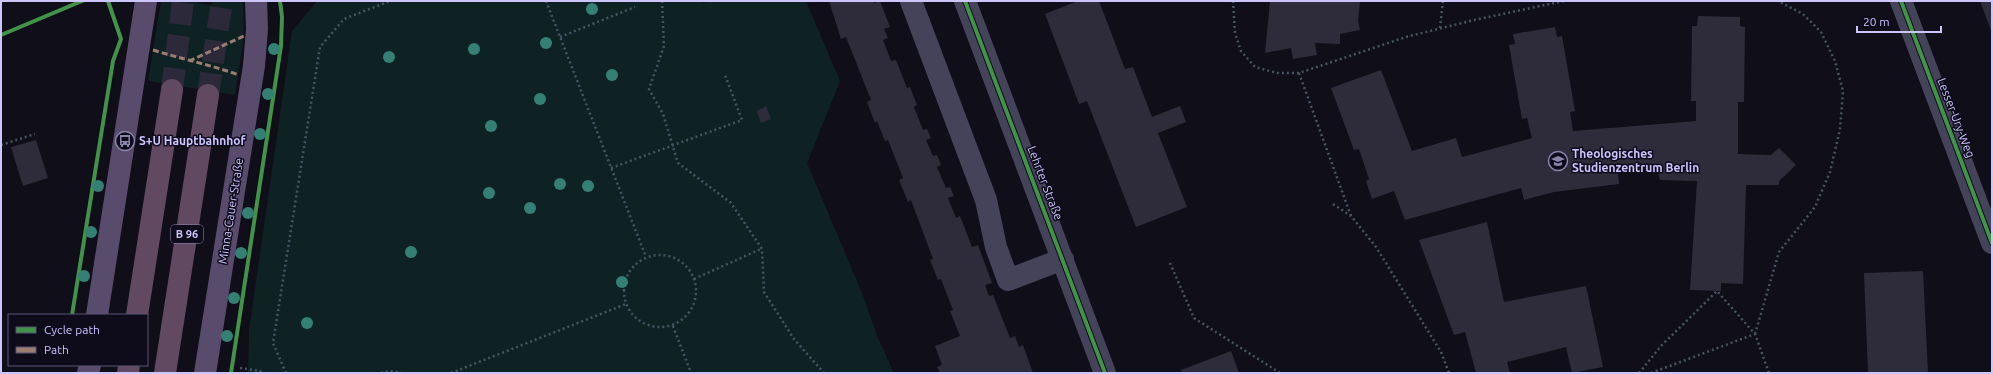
<svg xmlns="http://www.w3.org/2000/svg" width="1993" height="374" viewBox="0 0 1993 374" font-family="Ubuntu,sans-serif">
<style>
.green{fill:#0e2223}
.building{fill:#2e2b3b}
.lines{fill:none;stroke-linecap:round;stroke-linejoin:round}
.highway-tunnel{stroke:#2c293b;stroke-width:22;stroke-dasharray:22 11;stroke-linecap:butt}
.path{stroke:#475563;stroke-width:2.5;stroke-dasharray:2 3;stroke-linecap:butt}
.minor{stroke:#454359;stroke-width:22}
.major{stroke:#594b6b;stroke-width:22}
.highway{stroke:#614961;stroke-width:22}
.quiet{stroke:#9b7d72;stroke-width:3;stroke-dasharray:6 3;stroke-linecap:butt}
.cycleway-casing{stroke:#0e0b1b;stroke-width:6}
.cycleway{stroke:#419447;stroke-width:4}
.tree{fill:#348074}
.labels{text-anchor:middle;stroke-width:3;stroke-linejoin:round;paint-order:stroke}
.shield{fill:#0e0b1b;stroke:#948dbb;stroke-width:1}
.shield-label{font-size:11px;font-weight:bold;fill:#cdc5ff}
.street-label{font-size:12px;fill:#cdc5ff;stroke:#0e0b1b}
.poi-label{font-size:12px;font-weight:bold;fill:#cdc5ff;stroke:#0e0b1b;text-anchor:start}
</style>
<rect width="100%" height="100%" fill="#100e18"/>
<path class="green" d="M161 1H197V3L212 5 213 1H243L244 36 235 95 148 81Z
M317 1H702L703 3 712 1H806L840 81 807 163 862 293 878 338 894 373H248L249 330 292 31Z"/>
<path class="building" d="M829 1H874V3L880 1 890 27 884 29 888 38 883 40 891 61 896 60 907 88 910 87 917 105 914 107 923 130 927 129 931 138 926 140 933 156 937 155 941 165 937 167 946 188 950 187 954 196 948 198 956 218 960 216 972 247 978 245 992 283 985 285 989 296 993 295 1010 338 1015 336 1019 347 1023 345 1033 373H940L937 367 942 365 935 346 960 336 950 311 953 310 941 279 938 280 930 260 933 259 911 200 908 202 899 180 903 178 888 140 885 141 877 121 875 123 867 102 871 100 846 37 841 39Z
M1078 1H1099L1125 69 1133 67 1152 117 1180 106 1186 122 1158 133 1187 207 1136 227 1087 101 1079 104 1045 14Z
M1270 1H1360L1358 21 1360 30 1340 34V44L1315 43 1317 55 1293 59 1291 48 1265 53Z
M1980 1H1992V33Z
M1698 16 1740 17V26L1745 27 1744 102H1738V154L1771 155 1779 148 1796 165 1779 181V185H1746L1743 284 1721 283V291L1690 290 1697 181 1660 180 1657 169 1618 172 1619 184 1554 192 1524 200 1521 188 1405 220 1394 191 1372 199 1366 181 1369 179 1359 149 1354 150 1331 88 1381 70 1412 151 1456 138 1462 157 1532 138 1527 118 1522 119 1509 45 1515 44 1513 34 1555 27 1557 37 1562 36 1575 111 1570 112 1573 131 1696 121V101H1691L1692 26H1697Z
M766 106 771 119 761 123 757 111Z
M36 140 48 178 23 186 11 147Z
M1487 222 1504 302 1586 286 1603 367 1572 373 1566 347 1507 362 1510 373H1476L1465 332 1454 335 1419 240Z
M1923 271 1928 373H1868L1864 273Z
M1231 351 1239 373H1182L1181 370Z"/>
<g class="lines">
<path class="highway-tunnel" d="M172 90 183 1
M208 95 222 1"/>
<path class="path" d="M546 1 646 257
M662 1 664 46 649 89 663 114 678 163 731 203 762 249 764 292 794 339 824 373
M1233 1 1235 33 1241 51 1255 67 1277 73H1299L1406 37 1474 20 1564 1
M1440 28 1443 1
M560 37 635 7
M1299 73 1351 216
M1 145 35 134
M611 168 742 120 725 75
M1333 204 1351 216 1376 247 1441 352 1449 373
M624 291a36 36 0 1 1 72 0a36 36 0 1 1-72 0Z
M1170 263 1194 318 1280 373
M694 279 761 249
M673 326 691 373
M1755 334 1779 252 1815 207 1830 172 1840 129 1843 91 1835 61 1821 32 1803 14 1778 1
M240 368 260 371 261 373
M286 373 273 343 320 47 344 19 390 1
M381 373 390 371 402 373
M451 373 626 304
M1639 373 1661 346 1717 291 1755 334 1769 373
M1651 373 1755 334"/>
<path class="minor" d="M911 1 986 200 996 247 1008 280 1063 259
M965 1 1105 373
M1901 1 1992 243"/>
<path class="major" d="M97 315 146 1
M88 373 90 365
M205 373 254 66 257 29 256 1"/>
<path class="highway" d="M137 315 172 90
M128 373 129 365
M165 373 208 95"/>
<path class="quiet" d="M153 50C182 59 211 65 239 75
M189 61 244 36"/>
<g class="cycleway-casing">
<path id="cycleway" d="M965 1 1105 373
M1901 1 1992 243
M1 35 82 1
M72 315 113 61 121 39 108 1
M231 373 281 46 282 17 280 1"/>
</g>
<use href="#cycleway" class="cycleway"/>
</g>
<g class="tree">
<circle cx="592" cy="9" r="6"/>
<circle cx="546" cy="43" r="6"/>
<circle cx="274" cy="49" r="6"/>
<circle cx="474" cy="49" r="6"/>
<circle cx="389" cy="57" r="6"/>
<circle cx="612" cy="75" r="6"/>
<circle cx="268" cy="94" r="6"/>
<circle cx="540" cy="99" r="6"/>
<circle cx="491" cy="126" r="6"/>
<circle cx="260" cy="134" r="6"/>
<circle cx="560" cy="184" r="6"/>
<circle cx="98" cy="186" r="6"/>
<circle cx="588" cy="186" r="6"/>
<circle cx="489" cy="193" r="6"/>
<circle cx="530" cy="208" r="6"/>
<circle cx="248" cy="213" r="6"/>
<circle cx="91" cy="232" r="6"/>
<circle cx="411" cy="252" r="6"/>
<circle cx="241" cy="253" r="6"/>
<circle cx="84" cy="276" r="6"/>
<circle cx="622" cy="282" r="6"/>
<circle cx="234" cy="298" r="6"/>
<circle cx="307" cy="323" r="6"/>
<circle cx="227" cy="336" r="6"/>
</g>
<defs>
<g id="bus-ring" transform="scale(1)"><circle r="9.5" fill="#0e0b1b" stroke="#8b85ae" stroke-width="1.5"/><path d="M-5-6H5V4H4V6H2V4H-2V6H-4V4H-5ZM-3.5-4V0h7V-4ZM-3.5 1.2v1.5H-2V1.2ZM2 1.2v1.5H3.5V1.2Z" fill="#8b85ae"/></g>
<g id="university-ring" transform="scale(1)"><circle r="9.5" fill="#0e0b1b" stroke="#8b85ae" stroke-width="1.5"/><path d="M0-5L7-2L0 1L-7-2ZM-4 1L0 2.5L4 1V4Q0 6-4 4Z" fill="#8b85ae"/></g>
</defs>
<g fill-rule="evenodd">
<use href="#bus-ring" x="125" y="141"/>
<use href="#university-ring" x="1558" y="161"/>
</g>
<g class="labels">
<rect class="shield" x="171" y="225" width="32" height="18" rx="3"/>
<g class="shield-label">
<text x="187" y="238">B 96</text>
</g>
<g class="street-label">
<text transform="translate(1956 118) rotate(69)" y="4">Lesser-Ury-Weg</text>
<text transform="translate(1045 183) rotate(69)" y="4">Lehrter Straße</text>
<text transform="translate(231 211) rotate(-81)" y="4">Minna-Cauer-Straße</text>
</g>
<g class="poi-label">
<text x="139" y="145">S+U Hauptbahnhof</text>
<text x="1572" y="158">Theologisches<tspan x="1572" dy="14">Studienzentrum Berlin</tspan></text>
</g>
</g>
<rect width="1993" height="374" fill="none" stroke="#cdc5ff" stroke-width="4"/>
<rect x="8" y="314" width="140" height="52" fill="#0e0b1b" stroke="#5a5576"/>
<rect x="16" y="327" width="20" height="6" fill="#419447" stroke="#5a5576"/>
<text x="44" y="334" font-size="12" fill="#cdc5ff">Cycle path</text>
<rect x="16" y="347" width="20" height="6" fill="#9b7d72" stroke="#5a5576"/>
<text x="44" y="354" font-size="12" fill="#cdc5ff">Path</text>
<path d="M1857 26v6h84v-6" fill="none" stroke="#cdc5ff" stroke-width="2"/>
<text x="1863" y="26" font-size="12" fill="#cdc5ff" stroke="#0e0b1b" stroke-width="3" paint-order="stroke">20 m</text>
</svg>
